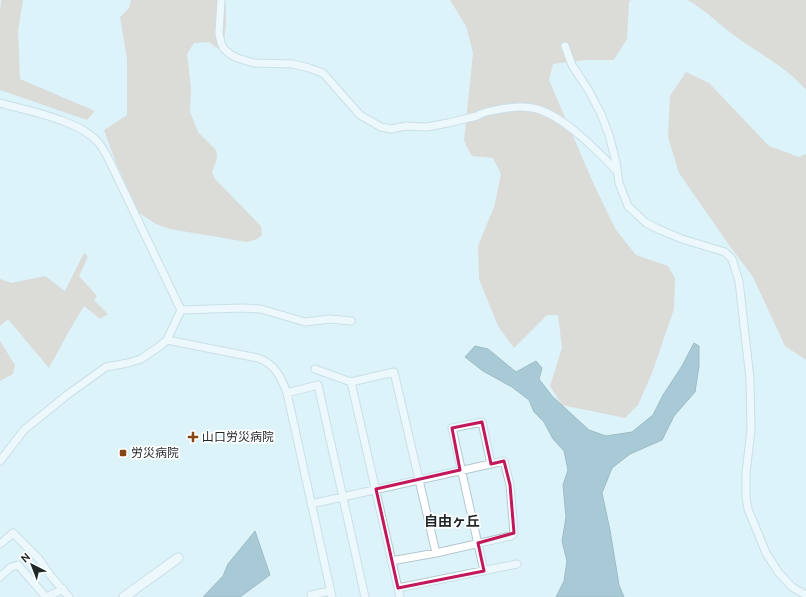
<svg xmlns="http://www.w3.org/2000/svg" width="806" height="597" viewBox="0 0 806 597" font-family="Ubuntu,'Noto Sans JP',sans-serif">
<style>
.green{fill:#d9bfaf}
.water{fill:#689aab;stroke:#527884}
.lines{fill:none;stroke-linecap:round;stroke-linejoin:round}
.minor-casing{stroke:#b3c8d0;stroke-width:9}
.tertiary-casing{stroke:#b3c8d0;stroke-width:11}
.minor{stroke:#fff;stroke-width:7}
.tertiary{stroke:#fff;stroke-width:9}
.marked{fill:none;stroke:#c2185b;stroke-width:3;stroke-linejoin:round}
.poi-dot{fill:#884614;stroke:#fff;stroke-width:1.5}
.labels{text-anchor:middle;stroke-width:3.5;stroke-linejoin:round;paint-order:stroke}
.poi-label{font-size:12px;fill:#1f2729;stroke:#fff;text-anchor:start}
.quarter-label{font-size:14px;font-weight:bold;fill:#1f2729;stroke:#fff}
</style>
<rect width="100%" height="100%" fill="#ddf3fa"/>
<path class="green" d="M1 0H23L18 31 20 79 95 111 87 120 0 90V12Z
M131 0H225C227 16 227 36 220 50L209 42 194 43 187 54 191 88 190 112 198 132 216 150 217 158 212 172 215 179 261 226 262 235 257 239 247 242 170 229 156 224 139 213 116 163 104 130 127 115V59L120 17 129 8Z
M450 0H631L629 2 627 39 614 60H586L553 64 549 80 595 187 616 230 636 255 668 266 675 278 674 309 652 373 638 405 625 418 562 405 550 386 562 348 558 315H547L514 348 498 326 479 279 478 246 494 207 501 174 493 158 472 156 464 141 473 53 466 26Z
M688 0H806V90C787 67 758 53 735 36 719 24 705 10 688 0Z
M686 72 709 83 769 146 799 157 806 154V360L785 346 753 277 729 245 679 173 668 137 670 96Z
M84 253 88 257 79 276 97 296 94 300 108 314 100 319 84 306 68 333 49 368 8 319 0 326V279L12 283 45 276 65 291Z
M0 341 15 365 13 374 0 381Z"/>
<path class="water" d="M694 343 699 346V366L695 392 674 416 662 440 630 454 612 468 602 493 610 530 619 585 624 597H556L564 581 567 561 562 541 566 517 563 485 568 470 564 451 553 439 544 422 534 412 529 400 512 387 483 371 465 357 475 346 488 349 516 372 536 361 542 368 539 379 552 396 589 430 606 436 632 432 653 415 663 395 682 366Z
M255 531 270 575 240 597H203L223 576 228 564Z"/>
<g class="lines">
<g class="minor-casing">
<path id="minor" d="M221 0 219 33 221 43 224 49 230 54 237 58 254 63 293 64 309 68 323 73 360 115 381 127 391 129 406 126 427 127 448 123 477 116C484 111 493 111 501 109 512 107 526 106 537 109 565 117 597 151 617 171
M565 46 572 65 589 91 601 114 609 135 616 162 619 183 628 206 646 223 658 229 682 239 725 252 732 259 739 281 750 379 751 430 746 473V497L748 509 766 553 779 573 792 587 806 595
M0 103C29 111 78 120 98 142 104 149 107 156 111 164L181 310
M181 310 242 308 261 309 305 322 330 319 351 321
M167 340 258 358C275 364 281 377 287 393L332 597
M315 369 351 382 394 372 436 553
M351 382 400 597
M287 393 318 385 365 597
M0 461 24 430 67 395 106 367 128 363 141 359 160 346 167 340 181 310
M311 504 504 461 510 485 514 533 511 536 436 553 391 561
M0 544 13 533 39 559 50 575 69 597
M484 571 452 428 482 422 491 464
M0 577 11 567 18 565 46 597
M398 588 517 564
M311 595 330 591
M47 597 63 589"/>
</g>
<g class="tertiary-casing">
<path id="tertiary" d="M124 597 178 558"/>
</g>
<use href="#minor" class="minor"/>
<use href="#tertiary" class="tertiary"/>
</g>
<path d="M0 0H806V597H0ZM482 422 491 464 504 461 510 485 514 533 478 543 484 571 398 588 376 489 460 470 452 428Z" fill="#ddf3fa" fill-opacity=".55" fill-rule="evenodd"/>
<path class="marked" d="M482 422 491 464 504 461 510 485 514 533 478 543 484 571 398 588 376 489 460 470 452 428Z"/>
<g class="poi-dot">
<path d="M191 431h4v4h4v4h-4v4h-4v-4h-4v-4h4z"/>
<rect x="119" y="449" width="8" height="8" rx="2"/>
</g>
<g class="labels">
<g class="poi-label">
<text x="202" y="441">山口労災病院</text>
<text x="131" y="457">労災病院</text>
</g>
<g class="quarter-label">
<text x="452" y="526">自由ヶ丘</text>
</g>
</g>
<g transform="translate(32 565) rotate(318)" stroke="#ffffff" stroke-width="3" paint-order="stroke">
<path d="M0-3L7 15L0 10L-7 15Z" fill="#1f2729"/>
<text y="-6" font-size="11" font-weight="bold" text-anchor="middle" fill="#1f2729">N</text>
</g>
</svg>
